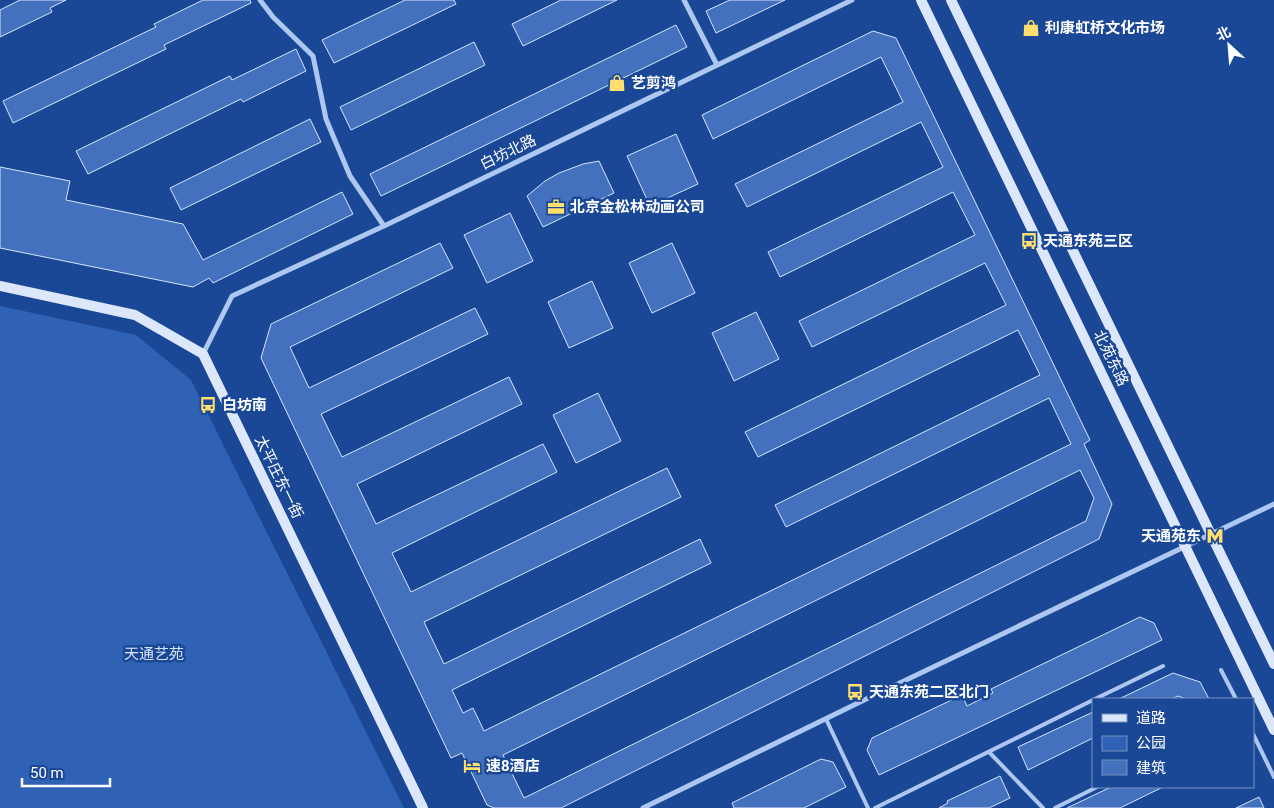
<svg xmlns="http://www.w3.org/2000/svg" width="1274" height="808" viewBox="0 0 1274 808" font-family="Roboto,'Noto Sans SC',sans-serif">
<style>
.green{fill:#2f61b4}
.building{fill:#4471bd;stroke:#d5e4fb;fill-rule:evenodd}
.lines{fill:none;stroke-linecap:round;stroke-linejoin:round}
.lane{stroke:#aec7f0;stroke-width:4}
.street{stroke:#aec7f0;stroke-width:5}
.secondary{stroke:#dce7fb;stroke-width:10}
.labels{text-anchor:middle;stroke-width:5;stroke-linejoin:round;paint-order:stroke}
.poi-label{font-size:15px;font-weight:bold;fill:#fff;stroke:#1b4896;text-anchor:start}
.street-label{font-size:15px;fill:#fff;stroke:#1b4896}
.park-label{font-size:15px;fill:#d5e4fb;stroke:#1b4896}
</style>
<rect width="100%" height="100%" fill="#1b4896"/>
<path class="green" d="M0 306 136 335 191 380 404 808H0Z"/>
<path class="building" d="M20 0H66L50 8 52 12 0 37V10Z
M203 0H250L251 3 164 45 166 49 13 123 3 101 156 27 154 24Z
M405 0H454L456 4 334 63 322 40Z
M561 0H617L523 46 512 24Z
M730 0H785L716 33 706 11Z
M676 25 687 47 381 196 370 174Z
M873 31 896 38 1090 440 1084 444 1112 504 1099 539 561 808H494L487 805 462 753 451 758 261 358 271 324 440 243 453 268 290 347 309 388 475 308 488 334 321 414 342 457 509 377 522 404 357 484 376 524 543 444 557 472 392 553 411 592 667 468 681 497 424 622 444 664 700 539 711 563 452 690 463 713 473 708 484 731 1071 444 1049 398 786 527 775 505 1040 375 1018 330 758 457 745 432 1006 305 985 263 812 347 799 321 975 235 953 192 780 277 768 252 943 167 921 122 747 207 735 184 903 102 881 57 713 139 702 115ZM1080 470 1094 498 1086 521 524 798 503 755Z
M474 42 485 65 351 130 340 107Z
M296 49 306 71 243 102 241 99 88 174 76 151 230 76 232 80Z
M310 119 321 142 181 210 170 188Z
M676 134 698 184 650 206 627 156Z
M599 161 614 193 543 227 527 196 545 181 559 173 583 164Z
M0 167 70 181 66 200 183 224 203 260 342 192 353 214 213 283 209 278 193 287 0 248Z
M510 213 533 261 487 283 464 235Z
M672 243 695 293 652 313 629 263Z
M592 281 613 328 569 348 548 302Z
M756 312 779 359 734 381 712 333Z
M598 393 621 441 576 463 553 415Z
M1140 617 1154 623 1162 640 879 775 867 750 872 738 962 695 967 706 993 693 991 689Z
M1173 673 1200 682 1209 699H1186L1178 696 1172 699H1119Z
M1093 712V738L1028 770 1018 747Z
M821 759 833 762 846 787 804 808H734L732 803Z
M1000 776 1010 798 989 808H939L948 803 947 801Z
M1111 787H1163L1120 808H1067Z
M1259 797 1264 808H1236Z"/>
<g class="lines">
<path class="lane" d="M1221 670 1236 699
M1095 699 1163 666
M826 719 868 808
M1253 734 1274 777
M989 752 1043 808
M875 808 1093 700
M1055 808 1097 787"/>
<path class="street" d="M260 0 273 17 313 56 326 119 350 176 384 226
M684 0 717 65
M203 354 232 296 384 226 852 0
M643 808 860 702 1274 504"/>
<path class="secondary" d="M921 0 1274 730
M951 0 1274 664
M0 286 135 315 203 354 423 808"/>
</g>
<defs>
<g id="shop-bare" transform="scale(1.35)"><path d="M-5-2.5h2.3a2.7 3.5 0 0 1 5.4 0H5L5.5 6h-11ZM-1.5-2.5h3a1.5 2.3 0 0 0-3 0Z" fill="#ffdf6d" stroke="#1b4896" stroke-width="2.5" paint-order="stroke"/></g>
<g id="office-bare" transform="scale(1.35)"><path d="M-6-3h4V-5.5h4V-3h4V5H-6ZM-1-4.5V-3h2v-1.5ZM-6 0V1H6V0Z" fill="#ffdf6d" stroke="#1b4896" stroke-width="2.5" paint-order="stroke"/></g>
<g id="bus-bare" transform="scale(1.35)"><path d="M-5-6H5V4H4V6H2V4H-2V6H-4V4H-5ZM-3.5-4V0h7V-4ZM-3.5 1.2v1.5H-2V1.2ZM2 1.2v1.5H3.5V1.2Z" fill="#ffdf6d" stroke="#1b4896" stroke-width="2.5" paint-order="stroke"/></g>
<g id="metro-bare" transform="scale(1.35)"><path d="M-5.5 5V-5H-3L0 0L3-5H5.5V5H3V-.5L0 4L-3-.5V5Z" fill="#ffdf6d" stroke="#1b4896" stroke-width="2.5" paint-order="stroke"/></g>
<g id="hotel-bare" transform="scale(1.35)"><path d="M-6-4.5h1.5V1H6V5H4.5V3h-9V5H-6ZM-4 0a1.8 1.8 0 1 1 3.6 0ZM.5 0V-2.5h3Q6-2.5 6 0Z" fill="#ffdf6d" stroke="#1b4896" stroke-width="2.5" paint-order="stroke"/></g>
</defs>
<g fill-rule="evenodd">
<use href="#shop-bare" x="1031" y="28"/>
<use href="#shop-bare" x="617" y="83"/>
<use href="#office-bare" x="556" y="207"/>
<use href="#bus-bare" x="1029" y="241"/>
<use href="#bus-bare" x="208" y="405"/>
<use href="#metro-bare" x="1215" y="536"/>
<use href="#bus-bare" x="855" y="692"/>
<use href="#hotel-bare" x="472" y="766"/>
</g>
<g class="labels">
<g class="poi-label">
<text x="1045" y="33">利康虹桥文化市场</text>
<text x="631" y="88">艺剪鸿</text>
<text x="570" y="212">北京金松林动画公司</text>
<text x="1043" y="246">天通东苑三区</text>
<text x="222" y="410">白坊南</text>
<text x="1201" y="541" text-anchor="end">天通苑东</text>
<text x="869" y="697">天通东苑二区北门</text>
<text x="486" y="771">速8酒店</text>
</g>
<g class="street-label">
<text transform="translate(508 152) rotate(-26)" y="5">白坊北路</text>
<text transform="translate(1111 358) rotate(64)" y="5">北苑东路</text>
<text transform="translate(279 477) rotate(64)" y="5">太平庄东一街</text>
</g>
<g class="park-label">
<text x="154" y="659">天通艺苑</text>
</g>
</g>
<rect x="1092" y="698" width="162" height="90" fill="#1b4896" stroke="#7691c0"/>
<rect x="1102" y="714" width="25" height="8" fill="#dce7fb" stroke="#7691c0"/>
<text x="1136" y="723" font-size="15" fill="#ffffff">道路</text>
<rect x="1102" y="736" width="25" height="15" fill="#2f61b4" stroke="#7691c0"/>
<text x="1136" y="748" font-size="15" fill="#ffffff">公园</text>
<rect x="1102" y="760" width="25" height="15" fill="#4471bd" stroke="#7691c0"/>
<text x="1136" y="773" font-size="15" fill="#ffffff">建筑</text>
<g transform="translate(1229 45) rotate(334)" stroke="#1b4896" stroke-width="4" paint-order="stroke">
<path d="M0-4L9 19L0 12L-9 19Z" fill="#ffffff"/>
<text y="-8" font-size="14" font-weight="bold" text-anchor="middle" fill="#ffffff">北</text>
</g>
<path d="M22 778v8h88v-8" fill="none" stroke="#ffffff" stroke-width="2.5"/>
<text x="30" y="778" font-size="15" fill="#ffffff" stroke="#1b4896" stroke-width="4" paint-order="stroke">50 m</text>
</svg>
